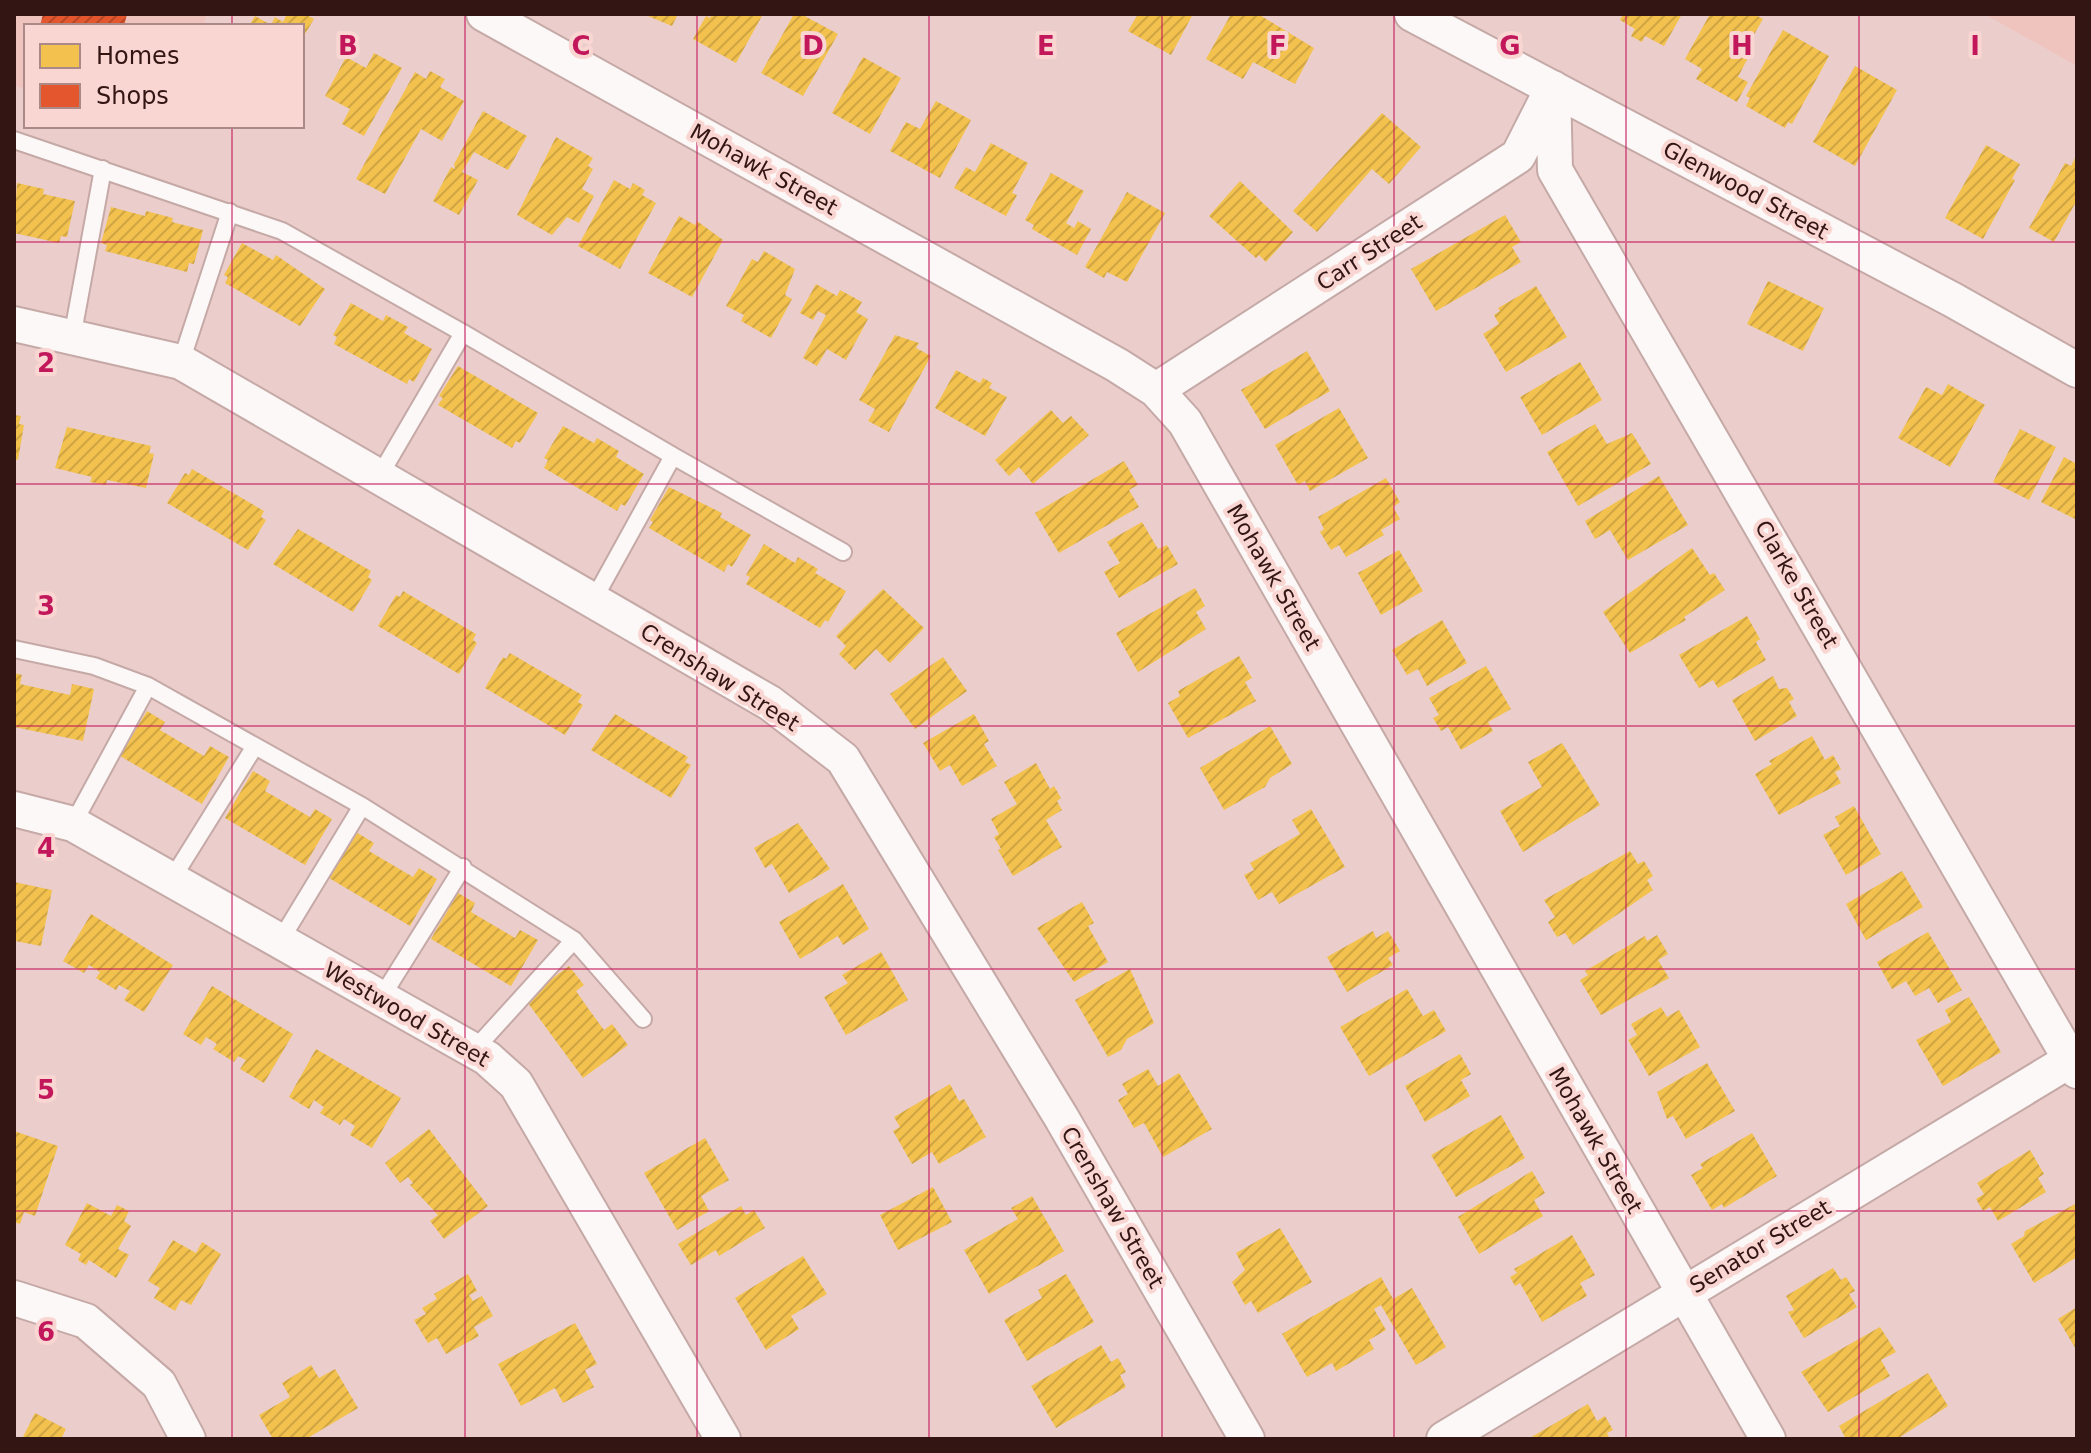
<svg xmlns="http://www.w3.org/2000/svg" width="2091" height="1453" viewBox="0 0 2091 1453" font-family="'DejaVu Sans',sans-serif">
<style>
.built{fill:#efc4bf}
.homes{fill:url(#homes-hatch)}
.shops{fill:url(#shops-hatch)}
.lines{fill:none;stroke-linecap:round;stroke-linejoin:round}
.service-casing{stroke:#c5a9a7;stroke-width:20}
.minor-casing{stroke:#c5a9a7;stroke-width:38}
.service{stroke:#fcf8f7;stroke-width:16}
.minor{stroke:#fcf8f7;stroke-width:34}
.grid{fill:none;stroke:#c2185b;stroke-width:2;stroke-opacity:0.55}
.labels{text-anchor:middle;stroke-width:8;stroke-linejoin:round;paint-order:stroke}
.street-label{font-size:22px;fill:#331513;stroke:#f9d6d2}
.grid-label{font-size:26px;text-anchor:middle;font-weight:bold;fill:#c2185b;stroke:#f9d6d2;stroke-width:8;stroke-linejoin:round;paint-order:stroke}
</style>
<defs>
<pattern id="homes-hatch" width="6" height="6" patternUnits="userSpaceOnUse" patternTransform="scale(2)"><rect width="6" height="6" fill="#f2c14e"/><path d="M-1 1l2-2M0 6l6-6M5 7l2-2" fill="none" stroke="#d0a543"/></pattern>
<pattern id="shops-hatch" width="6" height="6" patternUnits="userSpaceOnUse" patternTransform="scale(2)"><rect width="6" height="6" fill="#e4572e"/><path d="M-1 1l2-2M0 6l6-6M5 7l2-2" fill="none" stroke="#b94726"/></pattern>
</defs>
<rect width="100%" height="100%" fill="#ebcecc"/>
<path class="built" d="M14 14H206L204 26H26V89L14 86Z
M1984 14H2077V66Z"/>
<path class="homes" d="M287 14H305L314 19 302 39V26H249L255 16 271 25 275 17 283 22Z
M643 14H678L672 26Z
M712 14H763L736 63 693 39 706 16 710 18Z
M794 14H801L838 34 803 96 761 73Z
M1138 14H1193L1171 55 1128 31Z
M1231 14H1258L1314 48 1295 84 1253 62 1243 79 1206 59Z
M1623 14H1682L1664 46 1645 36 1642 42 1631 36 1635 29 1620 20Z
M1710 14H1754L1763 19 1747 47 1752 50 1738 77 1748 82 1737 102 1696 79 1702 69 1685 59Z
M1783 30 1829 56 1792 124 1788 122 1785 128 1746 106 1750 98 1746 96Z
M374 53 402 68 364 136 342 124 350 109 325 96 346 57 366 68Z
M863 57 901 78 870 134 832 113Z
M1855 66 1897 90 1855 166 1813 142Z
M430 71 445 79 440 87 464 101 442 141 421 129 385 194 356 179 415 72 426 79Z
M936 101 971 120 940 178 890 151 906 122 920 129Z
M483 111 527 136 508 170 474 152 462 172 478 180 459 215 433 201 451 167 455 169 454 164Z
M1382 113 1421 147 1389 184 1372 169 1317 232 1293 211Z
M556 137 593 158 588 166 593 169 582 189 594 196 579 223 567 217 552 235 517 215Z
M991 143 1028 163 1012 193 1017 195 1006 216 954 188 966 167 975 172Z
M1986 145 2020 164 2012 179 2015 180 1983 239 1945 218Z
M2077 154V200L2054 242 2029 228 2065 163 2071 166Z
M1051 173 1084 191 1066 223 1074 228 1078 221 1091 229 1077 255 1032 229 1034 225 1025 220Z
M614 180 630 189 633 183 645 190 642 195 656 203 620 269 578 246Z
M1240 181 1293 232 1266 262 1259 255 1256 258 1209 216Z
M17 183 44 189 43 194 75 201 67 237 61 236 59 243 14 233Z
M1127 192 1165 213 1127 282 1107 272 1104 278 1085 267Z
M111 207 145 216 146 211 173 218 172 222 203 230 194 264 189 263 187 272 105 251 107 245 101 243Z
M1505 215 1521 242 1512 247 1521 262 1436 311 1411 269Z
M679 216 695 225 697 221 723 240 692 297 648 273Z
M242 243 273 260 276 255 325 289 300 326 225 283 228 277 224 275Z
M764 251 795 269 785 295 792 299 771 338 741 321 744 315 726 306 752 259 758 262Z
M1768 281 1824 308 1803 351 1747 324Z
M816 284 837 296 840 290 862 302 856 312 868 319 846 360 827 349 817 366 803 358 826 315 818 311 813 320 800 313Z
M1536 286 1567 337 1506 372 1483 334 1499 324 1494 315 1500 311 1498 308Z
M351 303 383 321 386 315 408 327 404 333 432 349 414 382 409 379 407 384 334 344 337 337 333 335Z
M895 335 919 343 916 348 931 356 889 432 868 421 875 409 859 400Z
M1307 351 1330 391 1265 429 1241 390Z
M1580 362 1602 400 1542 435 1520 397Z
M458 366 538 413 520 443 516 441 512 448 438 405 443 398 439 396Z
M956 370 980 383 983 378 992 383 989 388 1007 397 985 436 935 408Z
M1948 384 1985 405 1950 467 1898 438 1926 387 1942 395Z
M1339 408 1368 458 1310 491 1305 481 1298 485 1275 445Z
M1051 410 1063 423 1071 416 1089 435 1033 484 1019 467 1009 476 995 460Z
M14 415 21 416 19 424 24 425 18 460 14 459Z
M1595 424 1607 444 1632 433 1651 464 1578 506 1547 452Z
M563 426 594 443 597 438 619 451 616 457 644 474 625 506 621 504 617 511 544 468 548 460 544 458Z
M67 427 151 446 149 453 154 454 146 488 107 480 106 485 90 482 92 477 55 468Z
M2020 429 2056 447 2029 500 1993 482Z
M2064 457 2077 464V520L2041 502Z
M1124 461 1138 485 1129 490 1139 507 1059 553 1035 513Z
M192 469 264 511 261 517 266 520 248 550 167 503 185 473 189 475Z
M1659 476 1688 525 1628 560 1610 530 1595 539 1585 521Z
M1386 478 1400 502 1393 507 1400 519 1381 530 1384 535 1346 557 1339 545 1331 550 1320 532 1324 529 1318 517Z
M669 487 722 513 720 517 751 535 732 567 728 564 724 572 649 528 653 522 650 520Z
M1142 522 1158 549 1167 545 1178 564 1119 598 1104 572 1120 563 1107 542Z
M298 529 371 571 368 577 372 580 353 612 273 564Z
M764 544 795 563 798 557 818 569 815 573 846 591 828 622 825 620 820 628 746 584 750 577 746 575Z
M1692 548 1710 575 1714 573 1725 590 1684 617 1686 620 1630 653 1603 612Z
M1399 550 1423 591 1381 615 1358 573Z
M1195 588 1205 606 1196 612 1206 629 1138 672 1116 633Z
M883 589 924 628 890 663 876 649 855 670 839 654 846 646 836 636Z
M403 591 476 634 473 640 477 643 459 674 378 626 396 595 400 597Z
M1747 616 1760 639 1756 642 1766 660 1718 688 1713 680 1699 688 1679 655Z
M1442 620 1467 663 1427 686 1418 669 1407 675 1392 650Z
M510 653 582 695 578 702 583 705 565 735 485 688 503 657 506 659Z
M1239 656 1252 678 1245 682 1256 701 1188 738 1168 703 1180 696 1178 691Z
M943 657 967 691 915 729 890 694Z
M1486 666 1511 709 1488 722 1493 731 1461 750 1448 727 1441 731 1433 718 1439 715 1429 698Z
M14 673 22 675 20 684 70 695 72 684 94 689 83 741 14 727Z
M1773 676 1779 689 1787 688 1794 699 1789 702 1797 716 1755 741 1732 700Z
M147 711 165 722 160 730 204 756 210 746 229 757 202 804 120 756Z
M615 714 688 757 685 762 691 765 671 798 591 750Z
M974 714 989 741 984 744 997 766 962 786 950 765 940 771 923 743Z
M1270 726 1292 764 1270 778 1265 787 1224 810 1200 768Z
M1812 736 1825 760 1833 755 1841 769 1835 772 1841 783 1779 815 1755 774 1772 764 1769 761Z
M1562 743 1600 805 1523 852 1500 811 1542 787 1528 762Z
M1036 763 1050 789 1054 786 1061 798 1057 801 1062 810 1046 820 1062 847 1013 876 998 850 1001 849 994 837 999 834 991 819 1017 804 1004 782Z
M253 771 270 781 265 791 310 817 315 809 332 819 305 865 225 818Z
M1854 806 1881 854 1846 875 1823 835 1840 826 1835 817Z
M1311 809 1345 867 1279 904 1272 892 1258 900 1244 875 1254 870 1250 863 1300 834 1292 820Z
M798 823 830 869 789 893 772 864 765 868 754 848Z
M356 832 374 843 369 851 413 877 419 868 437 879 410 926 329 878Z
M1630 851 1638 864 1644 861 1653 876 1647 880 1653 890 1573 945 1565 933 1557 937 1548 922 1555 917 1544 900Z
M1902 871 1923 907 1866 940 1846 904Z
M14 882 52 890 41 946 15 941Z
M843 884 869 929 843 945 838 936 800 959 779 922Z
M458 893 475 903 471 912 515 938 520 930 538 940 511 986 431 939Z
M1082 902 1094 923 1088 926 1108 962 1074 982 1037 928Z
M91 914 173 965 144 1012 124 1000 130 991 119 985 116 990 96 978 100 972 89 965 84 973 63 961Z
M1373 931 1376 938 1388 931 1400 951 1388 958 1393 965 1347 992 1327 957Z
M1928 932 1962 990 1938 1003 1929 988 1915 996 1906 981 1892 989 1877 962Z
M1657 935 1668 954 1658 960 1669 978 1601 1015 1580 980 1588 975 1585 971 1645 936 1647 941Z
M881 952 908 1000 846 1035 824 997 848 983 842 975Z
M569 966 584 985 576 991 590 1011 604 1030 612 1024 628 1045 583 1078 525 999Z
M1130 969 1154 1023 1127 1039 1121 1050 1108 1057 1075 1000Z
M212 986 293 1034 264 1083 240 1069 246 1060 238 1056 234 1062 213 1049 217 1044 206 1037 201 1045 183 1034Z
M1407 989 1423 1016 1434 1010 1446 1031 1369 1076 1340 1027Z
M1969 997 2001 1052 1943 1086 1916 1040 1951 1022 1945 1010Z
M1661 1007 1667 1017 1679 1010 1700 1047 1649 1076 1628 1040 1637 1035 1631 1024Z
M316 1049 401 1098 372 1148 350 1135 355 1126 344 1119 340 1125 320 1113 324 1107 318 1103 314 1100 309 1109 289 1097Z
M1460 1054 1471 1074 1461 1080 1470 1096 1425 1122 1405 1086Z
M1707 1063 1735 1111 1686 1139 1673 1116 1667 1119 1657 1092Z
M1148 1069 1158 1086 1179 1073 1212 1129 1163 1157 1144 1123 1134 1128 1118 1100 1128 1094 1122 1084Z
M950 1084 959 1101 964 1099 986 1137 939 1164 932 1152 912 1164 893 1131 900 1127 894 1117Z
M1501 1115 1525 1158 1456 1197 1431 1155Z
M429 1129 488 1206 444 1239 430 1221 438 1215 410 1185 413 1183 408 1177 400 1183 385 1163Z
M14 1131 58 1146 35 1216 24 1212 20 1224 14 1222Z
M1752 1133 1777 1176 1724 1208 1722 1204 1712 1210 1691 1175 1703 1168 1700 1164Z
M705 1138 729 1180 701 1196 709 1211 677 1230 644 1173Z
M2030 1150 2044 1174 2038 1178 2046 1192 1998 1221 1990 1207 1983 1211 1976 1199 1984 1194 1977 1183Z
M1532 1171 1545 1193 1534 1200 1543 1216 1479 1254 1458 1217Z
M933 1187 952 1222 898 1250 880 1215Z
M1032 1196 1064 1251 989 1294 964 1250 1018 1219 1011 1208Z
M87 1203 111 1216 117 1205 129 1211 124 1221 131 1226 118 1249 129 1255 116 1278 89 1260 86 1265 78 1260 81 1254 65 1245Z
M2077 1203V1257L2034 1283 2011 1244 2024 1236 2025 1231Z
M741 1206 746 1215 754 1210 765 1228 719 1256 716 1250 691 1265 678 1244Z
M1280 1228 1312 1282 1258 1313 1251 1301 1245 1305 1232 1282 1245 1270 1236 1253Z
M1572 1235 1595 1275 1580 1283 1587 1296 1542 1322 1520 1283 1515 1286 1510 1277 1517 1273 1514 1269Z
M173 1240 196 1253 202 1242 221 1254 191 1305 181 1300 175 1311 154 1298 160 1288 148 1281Z
M803 1256 827 1294 791 1316 799 1329 766 1350 735 1298Z
M1833 1268 1841 1280 1846 1277 1855 1291 1849 1294 1857 1307 1804 1338 1788 1312 1794 1310 1786 1296Z
M468 1274 477 1291 469 1295 473 1301 482 1296 493 1316 474 1327 479 1336 446 1354 437 1338 428 1343 414 1320 426 1314 422 1308 437 1299 434 1294Z
M1066 1274 1094 1322 1027 1361 1004 1320 1042 1298 1038 1290Z
M1381 1277 1393 1299 1412 1288 1446 1347 1416 1365 1381 1305 1374 1309 1386 1330 1369 1340 1374 1349 1336 1371 1332 1363 1307 1377 1282 1334Z
M2077 1307V1351L2058 1319Z
M575 1323 597 1364 585 1370 594 1387 563 1403 555 1388 521 1406 498 1364Z
M1880 1327 1896 1352 1881 1360 1890 1376 1828 1412 1801 1372Z
M1101 1345 1111 1362 1118 1358 1126 1372 1120 1375 1126 1387 1056 1428 1031 1386Z
M311 1365 319 1378 335 1369 358 1408 306 1439H273L259 1415 290 1397 282 1383Z
M1928 1373 1948 1406 1897 1439H1846L1839 1426Z
M1588 1404 1597 1421 1605 1416 1613 1430 1607 1433 1610 1439H1528Z
M35 1413 66 1429 61 1439H22Z"/>
<path class="shops" d="M43 14H127L124 26H40Z"/>
<g class="lines">
<g class="service-casing">
<path id="service" d="M14 140 282 231 463 333
M72 338 103 169
M181 362 230 212
M380 475 463 333 673 456
M594 599 673 456 843 552
M14 649 94 666 148 686 362 806 574 940 643 1019
M73 824 148 686
M172 879 255 746
M280 941 362 806
M381 998 463 867
M474 1050 574 940"/>
</g>
<g class="minor-casing">
<path id="minor" d="M484 14 1117 365 1156 390 1185 422 1768 1439
M1412 14 1953 300 2077 370
M1553 88 1555 170 2077 1071
M14 324 181 362 770 703 843 759 1061 1117 1247 1439
M1156 390 1518 156 1551 91
M14 809 73 824 487 1058 516 1084 723 1439
M14 1298 86 1321 159 1384 188 1439
M1444 1439 2077 1056"/>
</g>
<use href="#service" class="service"/>
<use href="#minor" class="minor"/>
</g>
<path class="grid" d="M232 14V26M465 14V1439M697 14V1439M929 14V1439M1162 14V1439M1394 14V1439M1626 14V1439M1859 14V1439M232 126V1439M14 242H2077M14 484H2077M14 726H2077M14 969H2077M14 1211H2077"/>
<g class="labels">
<g class="street-label">
<text transform="translate(764 169) rotate(29)" y="8">Mohawk Street</text>
<text transform="translate(1746 190) rotate(28)" y="8">Glenwood Street</text>
<text transform="translate(1369 252) rotate(-33)" y="8">Carr Street</text>
<text transform="translate(1274 577) rotate(60)" y="8">Mohawk Street</text>
<text transform="translate(1797 584) rotate(60)" y="8">Clarke Street</text>
<text transform="translate(720 677) rotate(32)" y="8">Crenshaw Street</text>
<text transform="translate(407 1014) rotate(30)" y="8">Westwood Street</text>
<text transform="translate(1596 1140) rotate(60)" y="8">Mohawk Street</text>
<text transform="translate(1113 1207) rotate(60)" y="8">Crenshaw Street</text>
<text transform="translate(1760 1246) rotate(-31)" y="8">Senator Street</text>
</g>
</g>
<g class="grid-label">
<text x="348" y="55">B</text>
<text x="581" y="55">C</text>
<text x="813" y="55">D</text>
<text x="1046" y="55">E</text>
<text x="1278" y="55">F</text>
<text x="1510" y="55">G</text>
<text x="1742" y="55">H</text>
<text x="1975" y="55">I</text>
<text x="46" y="372">2</text>
<text x="46" y="615">3</text>
<text x="46" y="857">4</text>
<text x="46" y="1099">5</text>
<text x="46" y="1341">6</text>
</g>
<rect width="2091" height="1453" fill="none" stroke="#331513" stroke-width="32"/>
<rect x="24" y="24" width="280" height="104" fill="#f9d6d2" stroke="#aa8986" stroke-width="2"/>
<rect x="40" y="44" width="40" height="24" fill="#f2c14e" stroke="#aa8986" stroke-width="2"/>
<text x="96" y="64" font-size="24" fill="#331513">Homes</text>
<rect x="40" y="84" width="40" height="24" fill="#e4572e" stroke="#aa8986" stroke-width="2"/>
<text x="96" y="104" font-size="24" fill="#331513">Shops</text>
</svg>
